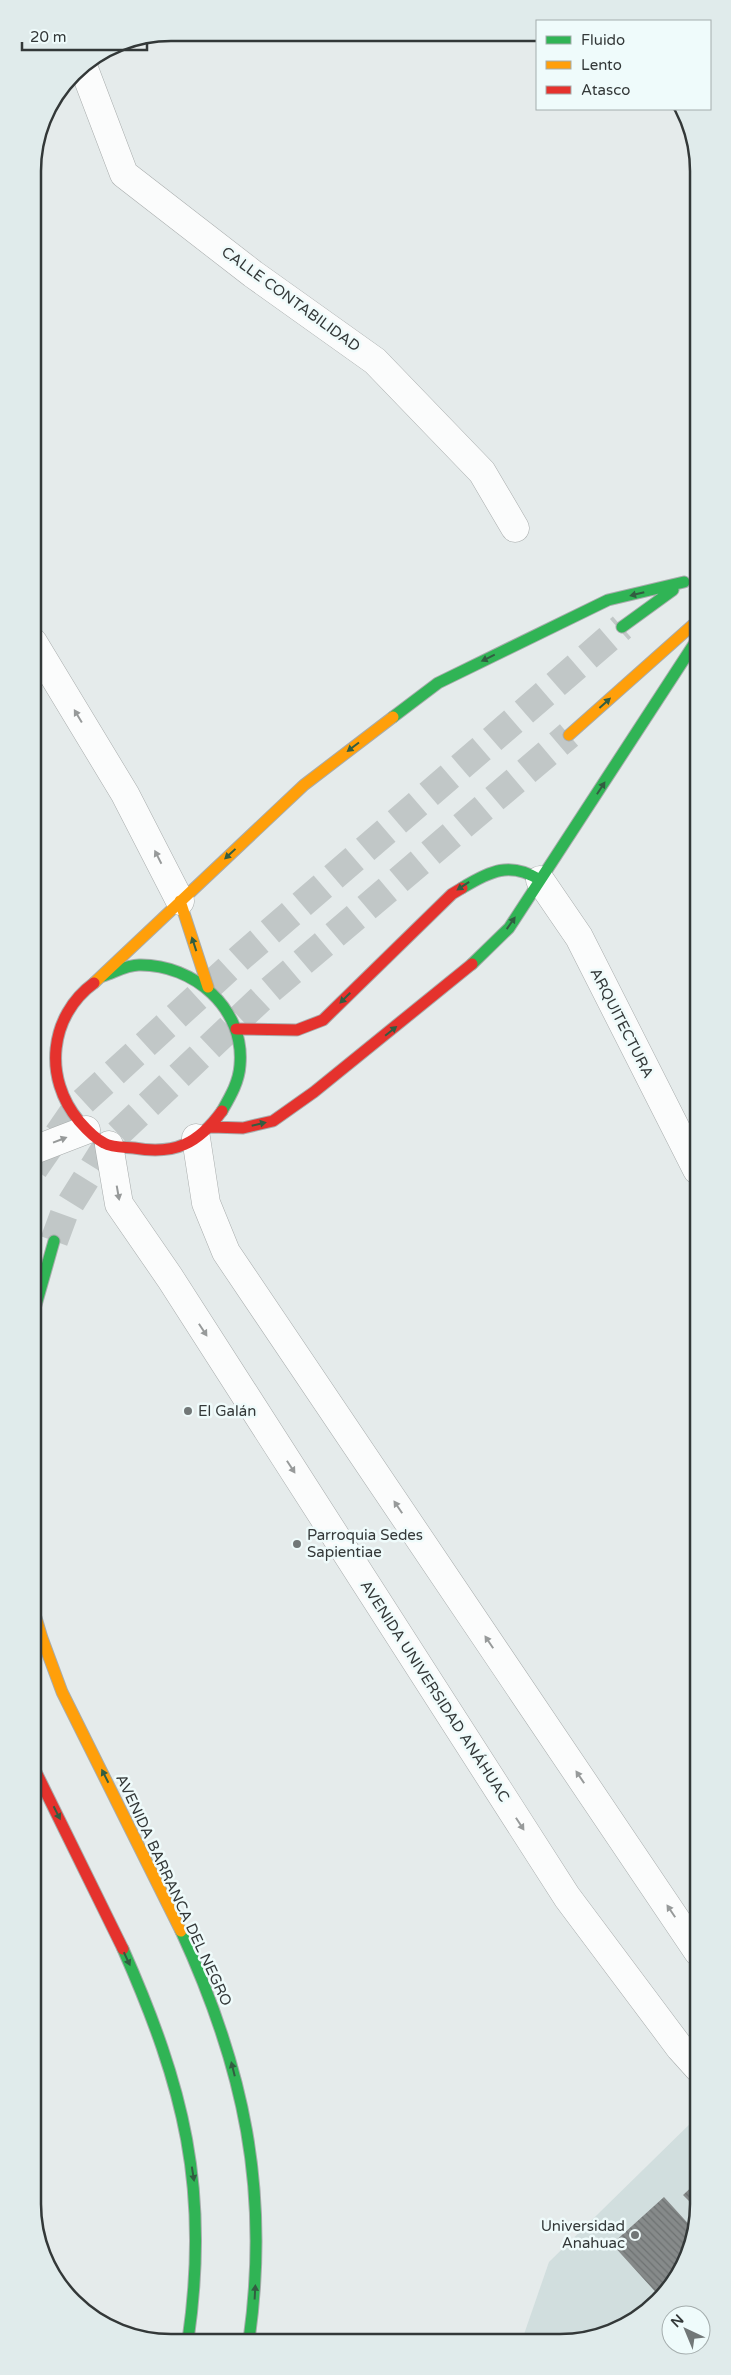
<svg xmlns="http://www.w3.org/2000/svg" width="731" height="2375" viewBox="0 0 731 2375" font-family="'Varela Round',sans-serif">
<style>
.built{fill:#d1dede}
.building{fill:url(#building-back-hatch)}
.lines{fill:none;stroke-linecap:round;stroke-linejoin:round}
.secondary-tunnel{stroke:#c1c7c7;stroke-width:28;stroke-dasharray:28 14;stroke-linecap:butt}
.street-casing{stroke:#a8acac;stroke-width:29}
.fast-casing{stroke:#a8acac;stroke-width:13}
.slow-casing{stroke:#a8acac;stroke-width:13}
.jam-casing{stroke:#a8acac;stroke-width:13}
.street{stroke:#fbfcfc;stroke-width:28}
.fast{stroke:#30b455;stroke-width:11}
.slow{stroke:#ff9f0a;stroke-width:11}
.jam{stroke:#e5322d;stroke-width:11}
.oneway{fill:#325d41}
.oneway2{fill:#979a9a}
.poi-dot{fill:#717777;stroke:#effbfb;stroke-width:2}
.labels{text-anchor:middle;stroke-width:5;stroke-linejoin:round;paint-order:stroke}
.street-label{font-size:15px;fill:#333838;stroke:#effbfb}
.poi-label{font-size:15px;fill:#333838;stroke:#effbfb;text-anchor:start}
.rim{fill:none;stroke:#333838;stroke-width:2.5}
</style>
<defs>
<pattern id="building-back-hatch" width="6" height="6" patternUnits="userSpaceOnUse" patternTransform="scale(1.25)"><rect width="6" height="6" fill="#868a8a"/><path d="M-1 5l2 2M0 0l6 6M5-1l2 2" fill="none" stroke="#6e7272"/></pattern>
</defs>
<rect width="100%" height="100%" fill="#e5ebeb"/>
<path class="built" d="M698 2116V2213L688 2257 664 2295 630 2324 587 2340H522L549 2262Z"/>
<path class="building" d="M698 2181V2210L683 2195Z
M664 2197 694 2230 688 2257 661 2298 612 2244Z"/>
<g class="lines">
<path class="secondary-tunnel" d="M34 1169 76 1108 241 957 622 627
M54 1241 64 1214 109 1142 270 990 569 735"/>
<g class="street-casing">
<path id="street" d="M83 66 124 174 253 274 375 361 482 472 515 528
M33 642 125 794 180 901
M540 880 579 937 697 1170
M196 1138 206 1203 226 1252 698 1952
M109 1145 119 1204 170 1278 567 1897 680 2048 698 2068
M34 1150 86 1130"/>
</g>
<g class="fast-casing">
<path id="fast" d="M622 627 673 590
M393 717 438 683 608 600 684 582
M462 888C490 871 510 861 540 880
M472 964 509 928 696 641
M103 976C115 972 127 965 139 965 194 964 245 1009 240 1065 239 1082 230 1097 222 1111
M34 1312 54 1241
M181 1931C244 2068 270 2190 249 2340
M123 1949C184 2087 210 2189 188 2340"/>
</g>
<g class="slow-casing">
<path id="slow" d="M569 735 696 622
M180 901 208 987
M94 983 304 785 393 717
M34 1611 42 1638 62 1692 181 1931"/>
</g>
<g class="jam-casing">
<path id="jam" d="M94 983C49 1016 43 1078 79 1121 86 1129 94 1138 104 1143 113 1148 124 1147 134 1148 175 1155 198 1144 222 1111
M236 1029 297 1030 323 1020 452 894 462 888
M211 1127 243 1128 273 1121 314 1092 472 964
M35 1770 123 1949"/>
</g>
<use href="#street" class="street"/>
<use href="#fast" class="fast"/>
<use href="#slow" class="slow"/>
<use href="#jam" class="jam"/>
</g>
<defs><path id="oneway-solid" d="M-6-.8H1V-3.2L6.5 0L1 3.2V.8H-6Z" transform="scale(1.25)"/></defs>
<g class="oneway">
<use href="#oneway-solid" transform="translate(637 594) rotate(166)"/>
<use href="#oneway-solid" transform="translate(488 658) rotate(154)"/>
<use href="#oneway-solid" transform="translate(605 703) rotate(-42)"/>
<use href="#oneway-solid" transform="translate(353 747) rotate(143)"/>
<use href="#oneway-solid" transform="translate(601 788) rotate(-57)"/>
<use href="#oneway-solid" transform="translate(230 854) rotate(137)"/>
<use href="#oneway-solid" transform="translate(463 886) rotate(146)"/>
<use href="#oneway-solid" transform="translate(511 923) rotate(-55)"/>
<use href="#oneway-solid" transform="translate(194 944) rotate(-108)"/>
<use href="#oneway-solid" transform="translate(345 998) rotate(135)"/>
<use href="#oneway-solid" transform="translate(391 1031) rotate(-39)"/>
<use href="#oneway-solid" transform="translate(259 1124) rotate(-13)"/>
<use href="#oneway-solid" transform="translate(105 1776) rotate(-117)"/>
<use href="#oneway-solid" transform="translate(57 1813) rotate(63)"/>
<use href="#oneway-solid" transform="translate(127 1959) rotate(65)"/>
<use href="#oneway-solid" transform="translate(233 2069) rotate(-104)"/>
<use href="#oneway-solid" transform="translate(193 2174) rotate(81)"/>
<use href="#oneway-solid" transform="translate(255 2292) rotate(-87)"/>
</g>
<g class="oneway2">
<use href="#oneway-solid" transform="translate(78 716) rotate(-121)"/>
<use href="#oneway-solid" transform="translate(158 857) rotate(-117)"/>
<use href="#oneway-solid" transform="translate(60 1140) rotate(-21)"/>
<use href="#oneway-solid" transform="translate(118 1193) rotate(80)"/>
<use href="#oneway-solid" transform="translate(203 1330) rotate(57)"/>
<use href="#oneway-solid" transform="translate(291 1467) rotate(57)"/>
<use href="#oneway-solid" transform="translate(398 1507) rotate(-124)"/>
<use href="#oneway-solid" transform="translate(489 1642) rotate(-124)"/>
<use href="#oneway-solid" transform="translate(580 1777) rotate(-124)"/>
<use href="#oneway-solid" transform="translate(520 1824) rotate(57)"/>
<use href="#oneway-solid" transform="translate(671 1911) rotate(-124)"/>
</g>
<g class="poi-dot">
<circle cx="188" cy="1411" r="5"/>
<circle cx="297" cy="1544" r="5"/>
<circle cx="635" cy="2235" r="5"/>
</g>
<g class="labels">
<g class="street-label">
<text transform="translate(291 299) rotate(36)" y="5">CALLE CONTABILIDAD</text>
<text transform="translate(622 1023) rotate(63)" y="5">ARQUITECTURA</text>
<text transform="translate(435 1691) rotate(57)" y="5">AVENIDA UNIVERSIDAD ANÁHUAC</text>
<text transform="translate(174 1890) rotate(65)" y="5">AVENIDA BARRANCA DEL NEGRO</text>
</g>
<g class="poi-label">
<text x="198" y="1416">El Galán</text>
<text x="307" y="1540">Parroquia Sedes<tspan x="307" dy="17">Sapientiae</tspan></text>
<text x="625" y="2231" text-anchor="end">Universidad<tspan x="625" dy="17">Anahuac</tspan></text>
</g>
</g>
<path d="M0 0H731V2375H0ZM171 41H560A130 130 0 0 1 690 171V2204A130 130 0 0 1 560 2334H171A130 130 0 0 1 41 2204V171A130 130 0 0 1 171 41Z" fill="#e0ebeb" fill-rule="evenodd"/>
<path class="rim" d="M171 41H560A130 130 0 0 1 690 171V2204A130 130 0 0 1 560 2334H171A130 130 0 0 1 41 2204V171A130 130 0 0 1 171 41Z"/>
<rect x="536" y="20" width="175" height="90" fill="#effbfb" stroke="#a4adad"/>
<rect x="546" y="36" width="25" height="8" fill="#30b455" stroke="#a4adad"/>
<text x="581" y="45" font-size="15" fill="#333838">Fluido</text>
<rect x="546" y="61" width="25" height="8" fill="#ff9f0a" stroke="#a4adad"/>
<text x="581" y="70" font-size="15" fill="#333838">Lento</text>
<rect x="546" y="86" width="25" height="8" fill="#e5322d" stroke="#a4adad"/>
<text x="581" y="95" font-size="15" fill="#333838">Atasco</text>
<g transform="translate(686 2330) rotate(316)"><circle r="24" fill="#effbfb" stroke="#a4adad"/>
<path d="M0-4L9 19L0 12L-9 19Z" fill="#717777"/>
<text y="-8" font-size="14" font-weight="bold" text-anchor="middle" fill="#333838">N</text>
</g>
<path d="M22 42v8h125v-8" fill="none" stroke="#333838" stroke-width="2.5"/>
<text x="30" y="42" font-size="15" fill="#333838" stroke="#effbfb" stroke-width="4" paint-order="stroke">20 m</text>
</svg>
